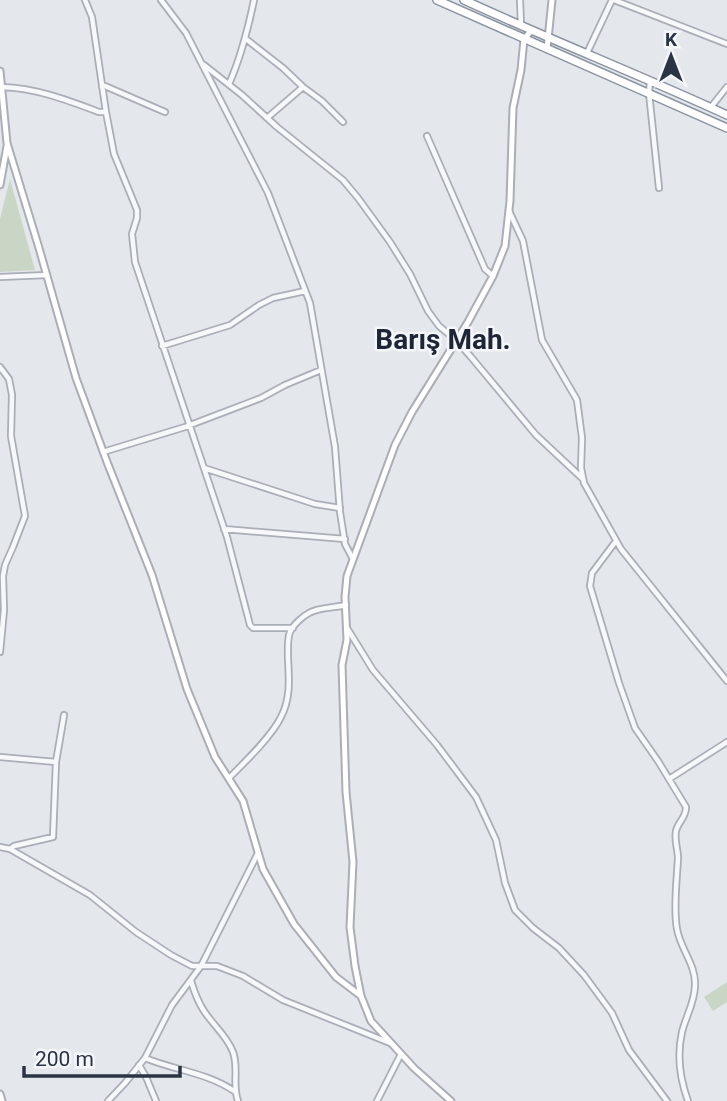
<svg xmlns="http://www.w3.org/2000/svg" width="727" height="1101" viewBox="0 0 727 1101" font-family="Roboto,sans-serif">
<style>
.green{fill:#c9d6c5}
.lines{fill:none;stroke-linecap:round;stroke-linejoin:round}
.street-casing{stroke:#a9aeb7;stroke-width:8}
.secondary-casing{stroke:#a9aeb7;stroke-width:9}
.highway-casing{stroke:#8b94a3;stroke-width:10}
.street{stroke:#f7f8fa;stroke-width:4.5}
.secondary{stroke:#fff;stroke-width:5}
.highway{stroke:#fff;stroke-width:7}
.labels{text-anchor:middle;stroke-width:5;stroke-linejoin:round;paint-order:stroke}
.district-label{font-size:28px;font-weight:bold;fill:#1d2536;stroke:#f4f6f9}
</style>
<rect width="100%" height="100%" fill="#e4e7ec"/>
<path class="green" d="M10 179 35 270 0 272V219Z
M727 982V1002L713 1011 704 997Z"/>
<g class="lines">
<g class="street-casing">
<path id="street" d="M85 0 92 17 106 112 114 154 137 210V218L132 234 135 262 227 537 250 625 253 628H293
M161 0 186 33 268 193 310 303 335 447 340 512 345 544 353 559
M520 0 521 25
M614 0 727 44
M246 39 283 68 303 87 322 101 343 122
M587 53 612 0
M204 65 242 95 277 127 343 180 358 198 390 242 410 274 428 311 439 326 457 341 471 357 536 435 583 479
M650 81 649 93 659 188
M229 84C241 57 248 29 254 0
M2 87C36 88 67 100 99 112H106
M102 87 105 86 165 112
M711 107 727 87
M267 118 303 87
M427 136 485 269 493 276
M509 211 523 241 542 340 577 400 582 438 581 468 584 483 621 549 727 681
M0 277 47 275
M162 346 230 325 259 305 273 298 305 291
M0 367 9 379 12 395 11 436 25 516 13 547 5 565 3 576 4 610 0 652
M103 452 185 427 261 398 285 385 321 370
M204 468 315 504 340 508
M224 529 345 539
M616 541 592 573 590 586 619 683 635 728 658 761 686 807C686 818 678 822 676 831 674 840 678 850 678 858 677 879 673 908 677 929 680 948 696 965 695 985 695 1002 686 1016 682 1032 677 1054 680 1079 688 1101
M347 628 373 670 437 745 476 797 496 840 505 883 515 910 533 928 559 948 584 975 612 1013 629 1050 667 1101
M0 757 56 762
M229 778C244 763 272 736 281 717 291 698 289 678 288 659 288 650 287 639 290 632 293 625 303 616 309 613 319 607 334 608 346 605
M669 779 727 742
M0 847 10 849 90 895 136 932 171 955 192 966H217L243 976 283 1000 390 1043
M10 849 14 846 53 837 56 762 64 715
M191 981C194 991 198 1002 204 1011 213 1025 227 1036 233 1052 239 1068 232 1085 238 1101
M145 1058C174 1070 208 1073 234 1091
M139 1065 146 1077 156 1101
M108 1101 125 1083 145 1058 172 1005 201 966 258 853
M377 1101 401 1054"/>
</g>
<g class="secondary-casing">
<path id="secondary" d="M547 49 552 0
M0 71 7 143 39 248 76 378 107 462 152 575 187 689 215 757 243 801 263 869 294 924 336 977 361 996
M0 185 7 146
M0 1094 2 1101
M451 1101 414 1068 371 1021 361 996 355 966 350 927 353 862 346 792 342 665 347 640 345 597 347 576 395 445 412 412 468 322 493 276 505 246 510 201 513 108 521 70 524 39 531 31"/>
</g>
<g class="highway-casing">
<path id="highway" d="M437 0 727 128
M464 0C551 40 640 75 727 115"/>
</g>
<use href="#street" class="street"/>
<use href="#secondary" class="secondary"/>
<use href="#highway" class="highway"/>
</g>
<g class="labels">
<g class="district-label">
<text x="443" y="349">Barış Mah.</text>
</g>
</g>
<g transform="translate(671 56)" stroke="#f4f6f9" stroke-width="5" paint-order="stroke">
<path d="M0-5L12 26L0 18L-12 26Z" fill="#2b3445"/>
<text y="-10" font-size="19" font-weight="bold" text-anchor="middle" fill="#2b3445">K</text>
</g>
<path d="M24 1066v10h156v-10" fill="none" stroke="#2b3445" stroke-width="3.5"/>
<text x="35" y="1066" font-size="21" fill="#2b3445" stroke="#f4f6f9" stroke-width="5" paint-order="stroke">200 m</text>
</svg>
